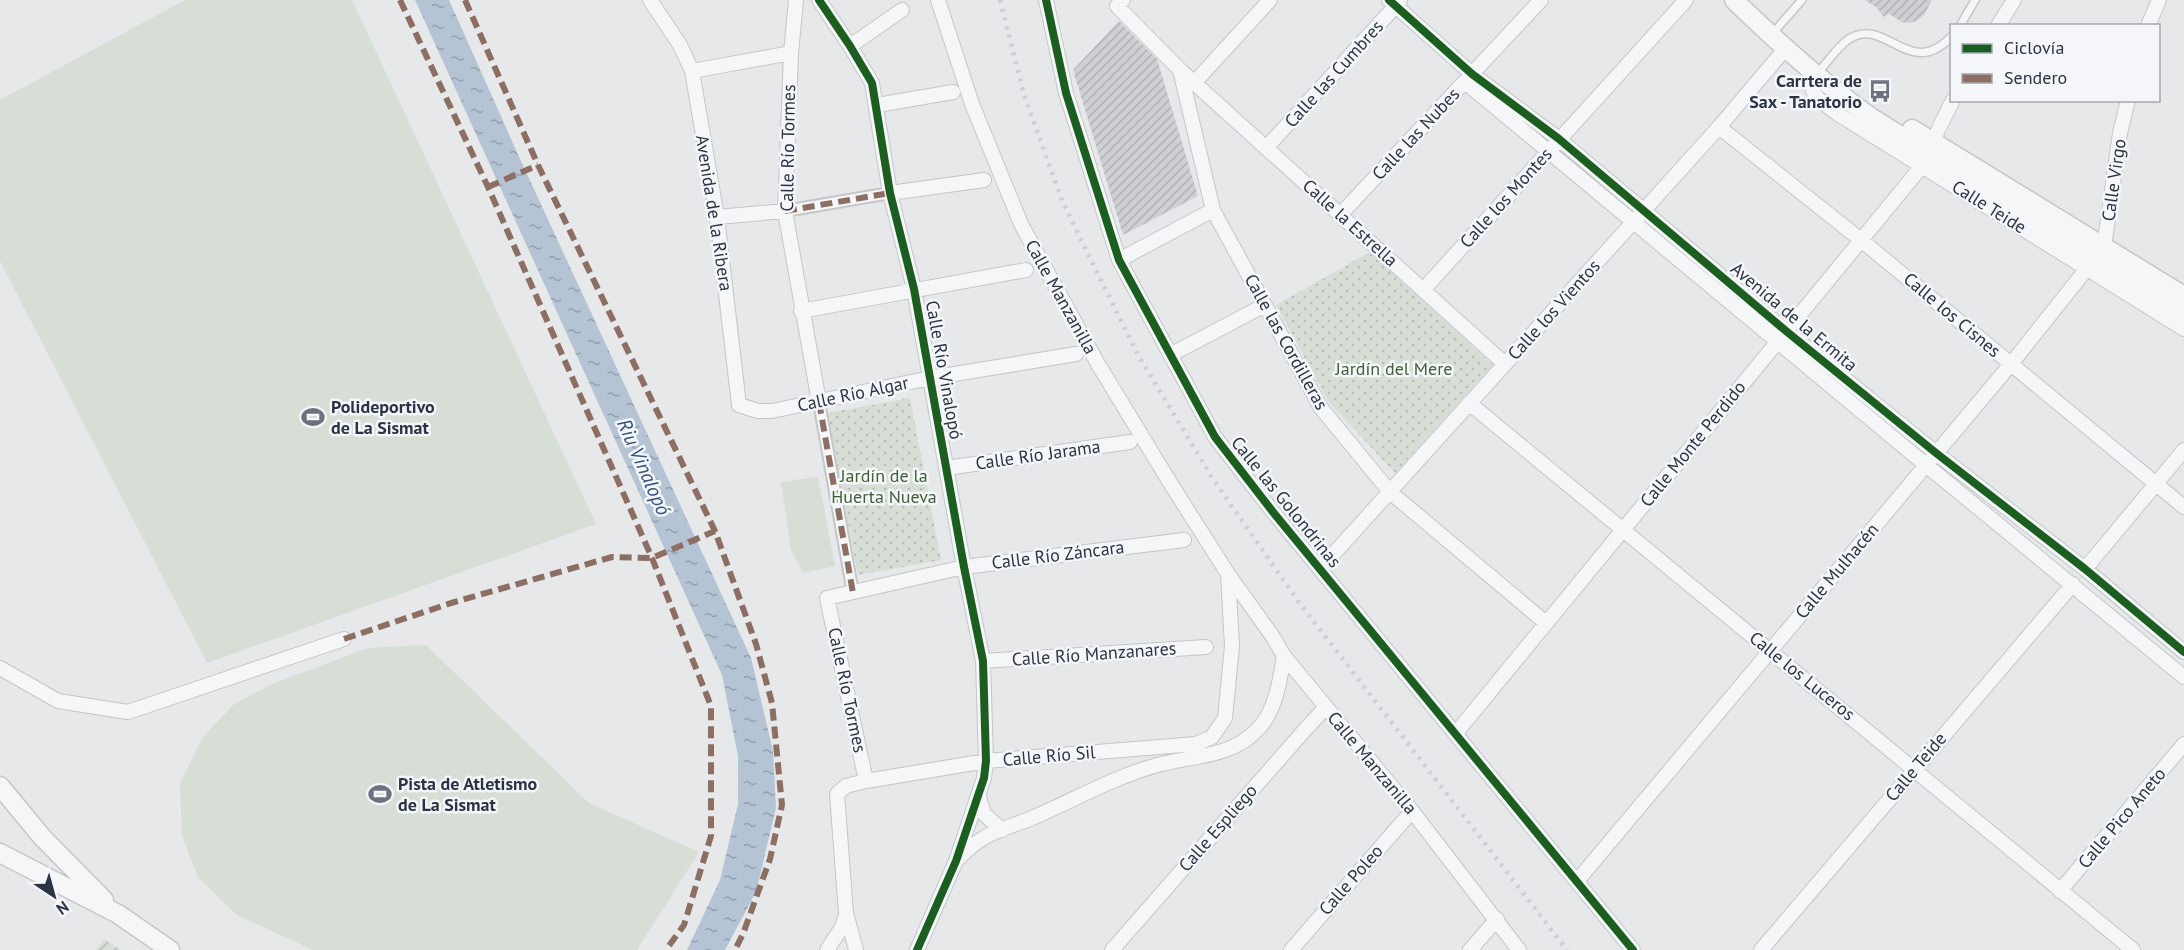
<svg xmlns="http://www.w3.org/2000/svg" width="2184" height="950" viewBox="0 0 2184 950" font-family="'PT Sans',sans-serif">
<style>
.grass{fill:#d6ded6}
.park{fill:url(#park-dots)}
.garden{fill:url(#garden-furrows)}
.water{fill:url(#water-ripples)}
.building{fill:url(#building-hatch)}
.lines{fill:none;stroke-linecap:round;stroke-linejoin:round}
.service-casing{stroke:#c4c6c8;stroke-width:10}
.pedestrian-casing{stroke:#c4c6c8;stroke-width:14}
.minor-casing{stroke:#c4c6c8;stroke-width:16}
.tertiary-casing{stroke:#c4c6c8;stroke-width:21}
.service{stroke:#f5f6f7;stroke-width:7}
.pedestrian{stroke:#f5f6f7;stroke-width:10}
.minor{stroke:#f5f6f7;stroke-width:14}
.tertiary{stroke:#f5f6f7;stroke-width:18}
.rail{stroke:#cecfd2;stroke-width:4.5;stroke-dasharray:3 6;stroke-linecap:butt}
.quiet{stroke:#8d6e63;stroke-width:6;stroke-dasharray:12 6;stroke-linecap:butt}
.cycleway-casing{stroke:#f4f6f9;stroke-width:11}
.cycleway{stroke:#1b5e20;stroke-width:8}
.labels{text-anchor:middle;stroke-width:5;stroke-linejoin:round;paint-order:stroke}
.street-label{font-size:18px;fill:#2b3445;stroke:#f4f6f9}
.poi-label{font-size:18px;font-weight:bold;fill:#2b3445;stroke:#f4f6f9;text-anchor:start}
.park-label{font-size:18px;fill:#3f6138;stroke:#f4f6f9}
.water-label{font-size:20px;font-style:italic;fill:#34527a;stroke:#f4f6f9}
</style>
<defs>
<pattern id="park-dots" width="8" height="8" patternUnits="userSpaceOnUse" patternTransform="scale(1.5)"><rect width="8" height="8" fill="#d6ded6"/><path d="M2 2h.1M6 6h.1" fill="none" stroke="#b8bfb9" stroke-width="1.8" stroke-linecap="round"/></pattern>
<pattern id="garden-furrows" width="10" height="10" patternUnits="userSpaceOnUse" patternTransform="scale(1.5)"><rect width="10" height="10" fill="#d6ded6"/><path d="M-1 1l2-2M0 10L10 0M9 11l2-2" fill="none" stroke="#b8bfb9"/></pattern>
<pattern id="water-ripples" width="26" height="14" patternUnits="userSpaceOnUse" patternTransform="scale(1.5)"><rect width="26" height="14" fill="#b4c4d5"/><path d="M2 4q2-2 4 0t4 0M15 11q2-2 4 0t4 0" fill="none" stroke="#93a0af"/></pattern>
<pattern id="building-hatch" width="6" height="6" patternUnits="userSpaceOnUse" patternTransform="scale(1.5)"><rect width="6" height="6" fill="#ced0d3"/><path d="M-1 1l2-2M0 6l6-6M5 7l2-2" fill="none" stroke="#b1b3b6"/></pattern>
</defs>
<rect width="100%" height="100%" fill="#e6e8ea"/>
<path class="grass" d="M185 0H352L596 524 207 663 0 261V100Z
M818 477 835 566 803 573 791 550 781 482Z
M426 645 589 803 699 852 637 950H313L237 915 198 877 182 836 180 784 202 738 234 704 272 684 368 648Z"/>
<path class="park" d="M1370 252 1493 365 1395 473 1328 401 1276 305Z
M910 398 941 560 858 575 827 413Z"/>
<path class="garden" d="M104 939 121 950H96Z"/>
<path class="water" d="M415 0H449L520 159 751 658 773 751 776 808 756 892 725 950H687L720 880 738 804V756L722 675Z"/>
<path class="building" d="M1865 0H1932L1924 15 1916 21 1909 23 1902 22 1889 14 1884 17 1876 7Z
M1119 21 1157 59 1198 196 1123 235 1073 70Z"/>
<g class="lines">
<g class="service-casing">
<path id="service" d="M1960 26 1975 0
M1772 34 1802 0
M1817 74C1827 63 1836 48 1849 39 1886 15 1909 82 1952 36"/>
</g>
<g class="pedestrian-casing">
<path id="pedestrian" d="M785 211 890 193
M819 402 853 593"/>
</g>
<g class="minor-casing">
<path id="minor" d="M650 0 680 45 692 71 717 217 739 405 758 411H772L930 378 1076 354
M796 0 791 53 785 211 819 402
M819 0 850 46 872 83 890 193 914 289 964 567 983 661 986 761 984 778 956 861 917 950
M938 0 972 104 1021 224 1098 364 1169 481 1228 574 1273 637 1284 656 1412 811 1519 950
M1046 0 1066 93 1119 260 1215 437 1273 512 1633 950
M1123 0 1117 6 1180 70
M1389 0 1472 74 1559 139 1786 331 1936 453 2085 569 2184 652
M1998 26 2014 0
M2148 26 2159 0
M850 46 902 10
M692 71 791 53
M1817 74C1804 95 1822 101 1838 114L2184 329
M1465 82 1926 465 2184 677
M1194 83 1270 0
M877 105 953 92
M1719 127 1861 240 2184 507
M1266 148 1400 1
M890 193 984 180
M1340 215 1541 0
M717 217 785 211
M1119 260 1213 210
M1423 290 1686 0
M801 311 1026 270
M1170 355 1265 305
M1505 364 1180 70 1213 210 1321 408 1390 492 1546 623
M1469 403 2133 950
M946 468 1130 442
M1320 569 1719 127 1785 49
M2085 569 2184 450
M983 661 1206 647
M0 668 58 701 128 712 344 639
M1456 733 1922 166 1929 155 1938 130 1953 100
M866 781 827 598 964 567 1184 540
M979 797 984 814 1002 830
M958 859C965 852 973 844 982 839 997 829 1016 825 1032 818 1072 801 1112 778 1154 766 1191 755 1231 759 1259 728 1276 709 1280 680 1284 656
M1577 881 2011 364 2104 247 2120 133 2128 100
M2060 891 2184 744
M827 950 842 927 846 915
M856 950 846 913 837 794 846 786 866 781 986 761 1196 744 1212 737 1225 718 1232 646 1228 574
M1112 950 1303 732 1326 707
M1291 950 1412 811
M1470 950 1497 919
M1761 950 2073 584"/>
</g>
<g class="tertiary-casing">
<path id="tertiary" d="M1734 0C1777 42 1823 83 1872 118L2184 313
M1912 129 2184 296
M0 786 42 837 104 900
M0 853 118 914 170 950"/>
</g>
<use href="#service" class="service"/>
<use href="#pedestrian" class="pedestrian"/>
<use href="#minor" class="minor"/>
<use href="#tertiary" class="tertiary"/>
<path class="rail" d="M1000 0 1025 98 1063 203 1138 355 1213 479 1298 601 1567 950"/>
<path class="quiet" d="M400 0 488 187 652 558 711 706V836L684 925 666 950
M465 0 538 165 715 531 756 644 772 703 782 805 770 859 743 934 735 950
M488 187 538 165
M785 211 890 193
M819 402 853 593
M344 639 451 603 612 557 652 558 715 531"/>
<g class="cycleway-casing">
<path id="cycleway" d="M819 0 850 46 872 83 890 193 914 289 964 567 983 661 986 761 984 778 956 861 917 950
M1046 0 1066 93 1119 260 1215 437 1273 512 1633 950
M1389 0 1472 74 1559 139 1786 331 1936 453 2085 569 2184 652"/>
</g>
<use href="#cycleway" class="cycleway"/>
</g>
<defs>
<g id="bus-bare" transform="scale(1.8)"><path d="M-5-6H5V4H4V6H2V4H-2V6H-4V4H-5ZM-3.5-4V0h7V-4ZM-3.5 1.2v1.5H-2V1.2ZM2 1.2v1.5H3.5V1.2Z" fill="#6c737f" stroke="#f4f6f9" stroke-width="2.5" paint-order="stroke"/></g>
<g id="stadium-bare" transform="scale(1.8)"><path d="M0-5a6.5 5 0 1 0 0 10a6.5 5 0 1 0 0-10ZM-3.5-1.8h7v3.6h-7Z" fill="#6c737f" stroke="#f4f6f9" stroke-width="2.5" paint-order="stroke"/></g>
</defs>
<g fill-rule="evenodd">
<use href="#bus-bare" x="1880" y="91"/>
<use href="#stadium-bare" x="313" y="417"/>
<use href="#stadium-bare" x="380" y="794"/>
</g>
<g class="labels">
<g class="street-label">
<text transform="translate(1334 74) rotate(-48)" y="6">Calle las Cumbres</text>
<text transform="translate(1416 134) rotate(-47)" y="6">Calle las Nubes</text>
<text transform="translate(788 148) rotate(-89)" y="6">Calle Río Tormes</text>
<text transform="translate(2114 180) rotate(-82)" y="6">Calle Virgo</text>
<text transform="translate(1506 198) rotate(-48)" y="6">Calle los Montes</text>
<text transform="translate(1989 207) rotate(32)" y="6">Calle Teide</text>
<text transform="translate(714 213) rotate(81)" y="6">Avenida de la Ribera</text>
<text transform="translate(1350 223) rotate(42)" y="6">Calle la Estrella</text>
<text transform="translate(1061 297) rotate(61)" y="6">Calle Manzanilla</text>
<text transform="translate(1554 310) rotate(-48)" y="6">Calle los Vientos</text>
<text transform="translate(1952 315) rotate(40)" y="6">Calle los Cisnes</text>
<text transform="translate(1794 317) rotate(40)" y="6">Avenida de la Ermita</text>
<text transform="translate(1286 342) rotate(61)" y="6">Calle las Cordilleras</text>
<text transform="translate(944 370) rotate(80)" y="6">Calle Río Vinalopó</text>
<text transform="translate(853 394) rotate(-12)" y="6">Calle Río Algar</text>
<text transform="translate(1693 444) rotate(-51)" y="6">Calle Monte Perdido</text>
<text transform="translate(1038 455) rotate(-8)" y="6">Calle Río Jarama</text>
<text transform="translate(1286 502) rotate(51)" y="6">Calle las Golondrinas</text>
<text transform="translate(1058 555) rotate(-7)" y="6">Calle Río Záncara</text>
<text transform="translate(1837 571) rotate(-50)" y="6">Calle Mulhacén</text>
<text transform="translate(1094 654) rotate(-4)" y="6">Calle Río Manzanares</text>
<text transform="translate(1802 676) rotate(39)" y="6">Calle los Luceros</text>
<text transform="translate(847 690) rotate(78)" y="6">Calle Río Tormes</text>
<text transform="translate(1049 756) rotate(-5)" y="6">Calle Río Sil</text>
<text transform="translate(1372 763) rotate(50)" y="6">Calle Manzanilla</text>
<text transform="translate(1916 767) rotate(-50)" y="6">Calle Teide</text>
<text transform="translate(2122 818) rotate(-50)" y="6">Calle Pico Aneto</text>
<text transform="translate(1218 828) rotate(-49)" y="6">Calle Espliego</text>
<text transform="translate(1351 880) rotate(-49)" y="6">Calle Poleo</text>
</g>
<g class="poi-label">
<text x="1862" y="87" text-anchor="end">Carrtera de<tspan x="1862" dy="21">Sax - Tanatorio</tspan></text>
<text x="331" y="413">Polideportivo<tspan x="331" dy="21">de La Sismat</tspan></text>
<text x="398" y="790">Pista de Atletismo<tspan x="398" dy="21">de La Sismat</tspan></text>
</g>
<g class="park-label">
<text x="1394" y="375">Jardín del Mere</text>
<text x="884" y="482">Jardín de la<tspan x="884" dy="21">Huerta Nueva</tspan></text>
</g>
<g class="water-label">
<text transform="translate(644 467) rotate(66)" y="7">Riu Vinalopó</text>
</g>
</g>
<rect x="1950" y="24" width="210" height="78" fill="#f4f6f9" stroke="#a4a8b1" stroke-width="1.5"/>
<rect x="1962" y="44" width="30" height="9" fill="#1b5e20" stroke="#a4a8b1" stroke-width="1.5"/>
<text x="2004" y="54" font-size="18" fill="#2b3445">Ciclovía</text>
<rect x="1962" y="74" width="30" height="9" fill="#8d6e63" stroke="#a4a8b1" stroke-width="1.5"/>
<text x="2004" y="84" font-size="18" fill="#2b3445">Sendero</text>
<g transform="translate(54 896) rotate(144)" stroke="#f4f6f9" stroke-width="4.5" paint-order="stroke">
<path d="M0-4.5L10 22L0 15L-10 22Z" fill="#2b3445"/>
<text y="-9" font-size="16" font-weight="bold" text-anchor="middle" fill="#2b3445">N</text>
</g>
</svg>
